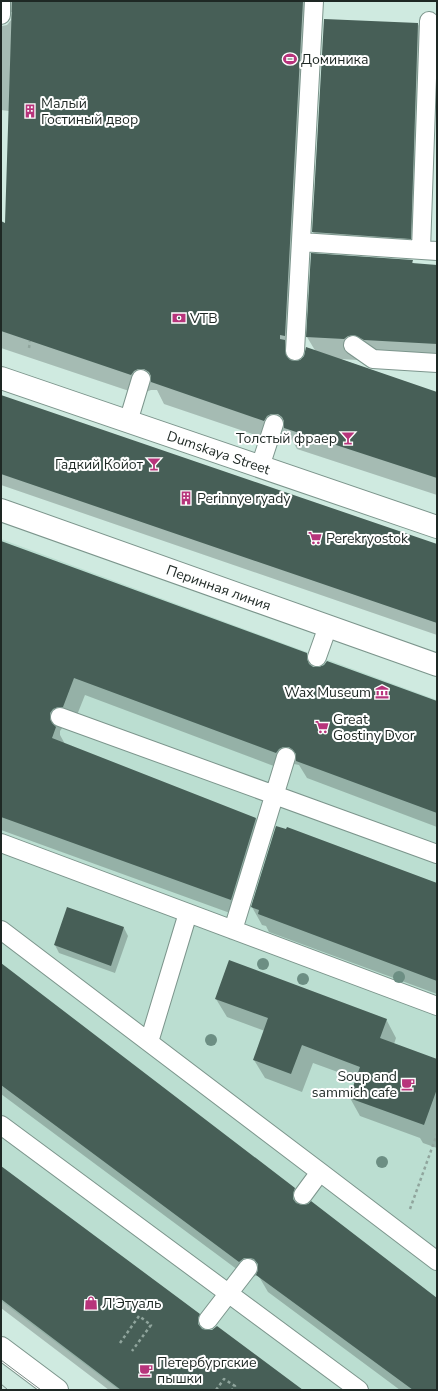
<svg xmlns="http://www.w3.org/2000/svg" width="438" height="1391" viewBox="0 0 438 1391" font-family="'Nunito Sans',sans-serif">
<style>
.built{fill:#bbded1}
.shadow{fill:#0003;fill-rule:evenodd}
.building{fill:#475f57}
.lines{fill:none;stroke-linecap:round;stroke-linejoin:round}
.service-casing{stroke:#7c958c;stroke-width:20}
.pedestrian-casing{stroke:#7c958c;stroke-width:24}
.minor-casing{stroke:#7c958c;stroke-width:24}
.primary-casing{stroke:#7c958c;stroke-width:24}
.path{stroke:#90a59d;stroke-width:2.5;stroke-dasharray:3 3;stroke-linecap:butt}
.service{stroke:#fff;stroke-width:18}
.pedestrian{stroke:#fff;stroke-width:22}
.minor{stroke:#fff;stroke-width:22}
.primary{stroke:#fff;stroke-width:22}
.tram{stroke:#778982;stroke-width:1}
.tree{fill:#6c8e83}
.labels{text-anchor:middle;stroke-width:4;stroke-linejoin:round;paint-order:stroke}
.poi-label{font-size:14px;fill:#1e2824;stroke:#fff;text-anchor:start}
.street-label{font-size:14px;fill:#1e2824;stroke:#fff}
</style>
<rect width="100%" height="100%" fill="#cfeae0"/>
<path class="built" d="M1 539 437 700V1390H119L1 1301Z"/>
<path class="shadow" d="M1 1H316L293 357 296 362 316 352 307 337 412 261 414 264 437 266V365L361 357 357 360 340 359 437 393V495L297 449 289 435H284L279 438 276 442 164 404 157 390H151L146 392 144 396 1 348V222L6 224 9 111 1 110ZM12 12 11 20 7 25 2 26V23L8 13Z
M418 24 429 44 422 258 324 252 313 232Z
M1 396 437 545V635L1 485Z
M1 542 306 654 314 668 437 702V827L307 778 299 765 294 764 289 767 287 771 85 695 73 725 63 727 60 731V735L65 744 256 819 266 837 241 917 1 830Z
M437 884V994L269 932 266 926 262 925 252 907Z
M124 928 128 936 115 973 59 953 55 945Z
M1 964 294 1189 304 1206 437 1299V1390H400L268 1292 258 1275 255 1276 250 1279 1 1094Z
M216 999 386 1019 396 1038 394 1044 437 1060V1148L423 1143 420 1138 360 1116 350 1098 357 1079 313 1063 302 1092 265 1078 254 1060 265 1031 227 1017Z
M1 1168 199 1314 209 1331 301 1390H109L1 1308Z"/>
<path class="building" d="M12 1H303L285 336 280 335V339L285 340 286 355 290 360 295 361 300 360 304 356 306 347 437 392V478L284 428V421L282 417 278 414H271L267 416 264 421 151 382V376L149 372 144 369H138L134 371 131 375 1 331V221L5 223Z
M324 19 418 23 411 239 312 232Z
M311 253 413 260 412 263 437 265V344L364 340 354 335 348 336 344 339 306 337Z
M1 395 437 544V623L1 474Z
M1 541 307 653V659L309 664 313 667H319L324 665 327 661 437 701V813L296 761V754L293 750 289 747H283L279 749 276 753 74 678 63 707H58L53 709 50 713V719L52 723 56 727 52 738 256 818 231 900 1 817Z
M276 826 286 829 287 827 437 883V981L258 914 259 910 251 907Z
M67 907 124 927 111 966 54 945Z
M229 960 387 1019 380 1038 437 1059V1089L424 1125 349 1098 360 1067 302 1045 291 1074 253 1060 268 1018 215 999Z
M1 963 295 1188 293 1194V1199L296 1203 302 1205 308 1204 311 1201 437 1298V1390H413L256 1275 258 1270V1264L254 1259 250 1258H244L239 1262 1 1085Z
M1 1166 200 1314 198 1318V1324L202 1329 206 1330H212L217 1326 303 1390H121L1 1299Z"/>
<g class="lines">
<g class="service-casing">
<path id="service" d="M1 15V1
M301 242 437 251
M421 250 429 21
M353 345 373 359 437 363
M295 351 314 1
M128 422 141 379
M260 467 274 424
M317 657 328 626
M60 717 437 854
M1 843 437 1006
M1 930 320 1172
M233 930 286 757
M149 1042 188 913
M1 1125 359 1390
M303 1195 320 1172 437 1261
M208 1320 248 1268"/>
</g>
<g class="pedestrian-casing">
<g id="pedestrian">
<path id="s1" d="M1 510 437 665"/>
</g>
</g>
<g class="minor-casing">
<g id="minor">
<path id="s2" d="M1 378 437 527"/>
</g>
</g>
<g class="primary-casing">
<path id="primary" d="M1 1348 57 1390"/>
</g>
<path class="path" d="M29 348 30 341
M410 1209 437 1134
M120 1343 139 1316 151 1325 132 1351
M216 1390 224 1379 235 1386 232 1390"/>
<use href="#service" class="service"/>
<use href="#pedestrian" class="pedestrian"/>
<use href="#minor" class="minor"/>
<use href="#primary" class="primary"/>
<path class="tram" d="M1 1360 41 1390
M1 1384 8 1390"/>
</g>
<g class="tree">
<circle cx="263" cy="964" r="6"/>
<circle cx="399" cy="977" r="6"/>
<circle cx="303" cy="979" r="6"/>
<circle cx="211" cy="1040" r="6"/>
<circle cx="382" cy="1162" r="6"/>
</g>
<defs>
<g id="stadium-bare" transform="scale(1.08)"><path d="M0-5a6.5 5 0 1 0 0 10a6.5 5 0 1 0 0-10ZM-3.5-1.8h7v3.6h-7Z" fill="#b7347b" stroke="#fff" stroke-width="2.5" paint-order="stroke"/></g>
<g id="building-bare" transform="scale(1.08)"><path d="M-4-6H4V6H1V3H-1V6H-4ZM-2.5-4.3h1.7v1.8h-1.7ZM.8-4.3h1.7v1.8H.8ZM-2.5-1h1.7V.8h-1.7ZM.8-1h1.7V.8H.8Z" fill="#b7347b" stroke="#fff" stroke-width="2.5" paint-order="stroke"/></g>
<g id="bank-bare" transform="scale(1.08)"><path d="M-6-4H6V4H-6ZM0-2.3a2.3 2.3 0 1 0 0 4.6a2.3 2.3 0 1 0 0-4.6Z" fill="#b7347b" stroke="#fff" stroke-width="2.5" paint-order="stroke"/></g>
<g id="bar-bare" transform="scale(1.08)"><path d="M-6-5H6L.8 .8V4.5H3.5V6h-7V4.5H-.8V.8Z" fill="#b7347b" stroke="#fff" stroke-width="2.5" paint-order="stroke"/></g>
<g id="supermarket-bare" transform="scale(1.08)"><path d="M-6-5.5h2.5l.6 2H6L4.5 2H-2.5L-4.4-4H-6ZM-1.5 3.2a1.3 1.3 0 1 0 .1 0ZM3 3.2a1.3 1.3 0 1 0 .1 0Z" fill="#b7347b" stroke="#fff" stroke-width="2.5" paint-order="stroke"/></g>
<g id="museum-bare" transform="scale(1.08)"><path d="M0-6L6-3V-2H-6V-3ZM-5-1h2V3h-2ZM-1-1h2V3h-2ZM3-1h2V3H3ZM-6 4H6V6H-6Z" fill="#b7347b" stroke="#fff" stroke-width="2.5" paint-order="stroke"/></g>
<g id="cafe-bare" transform="scale(1.08)"><path d="M-5.5-4.5H6V0H3Q3 3.5 0 3.5H-2.5Q-5.5 3.5-5.5 0ZM3-3.2v2h1.7v-2ZM-6 4.5H4V6H-6Z" fill="#b7347b" stroke="#fff" stroke-width="2.5" paint-order="stroke"/></g>
<g id="shop-bare" transform="scale(1.08)"><path d="M-5-2.5h2.3a2.7 3.5 0 0 1 5.4 0H5L5.5 6h-11ZM-1.5-2.5h3a1.5 2.3 0 0 0-3 0Z" fill="#b7347b" stroke="#fff" stroke-width="2.5" paint-order="stroke"/></g>
</defs>
<g fill-rule="evenodd">
<use href="#stadium-bare" x="290" y="59"/>
<use href="#building-bare" x="30" y="111"/>
<use href="#bank-bare" x="179" y="318"/>
<use href="#bar-bare" x="348" y="438"/>
<use href="#bar-bare" x="154" y="464"/>
<use href="#building-bare" x="186" y="498"/>
<use href="#supermarket-bare" x="315" y="538"/>
<use href="#museum-bare" x="382" y="692"/>
<use href="#supermarket-bare" x="322" y="727"/>
<use href="#cafe-bare" x="408" y="1084"/>
<use href="#shop-bare" x="91" y="1303"/>
<use href="#cafe-bare" x="146" y="1370"/>
</g>
<g class="labels">
<g class="poi-label">
<text x="301" y="64">Доминика</text>
<text x="41" y="108">Малый<tspan x="41" dy="16">Гостиный двор</tspan></text>
<text x="190" y="323">VTB</text>
<text x="337" y="443" text-anchor="end">Толстый фраер</text>
<text x="143" y="469" text-anchor="end">Гадкий Койот</text>
<text x="197" y="503">Perinnye ryady</text>
<text x="326" y="543">Perekryostok</text>
<text x="371" y="697" text-anchor="end">Wax Museum</text>
<text x="333" y="724">Great<tspan x="333" dy="16">Gostiny Dvor</tspan></text>
<text x="397" y="1081" text-anchor="end">Soup and<tspan x="397" dy="16">sammich cafe</tspan></text>
<text x="102" y="1308">Л'Этуаль</text>
<text x="157" y="1367">Петербургские<tspan x="157" dy="16">пышки</tspan></text>
</g>
<g class="street-label">
<text dy="5" stroke="none"><textPath href="#s2" startOffset="230">Dumskaya Street</textPath></text>
<text dy="5" stroke="none"><textPath href="#s1" startOffset="231">Перинная линия</textPath></text>
</g>
</g>
<rect width="438" height="1391" fill="none" stroke="#1e2824" stroke-width="4"/>
</svg>
